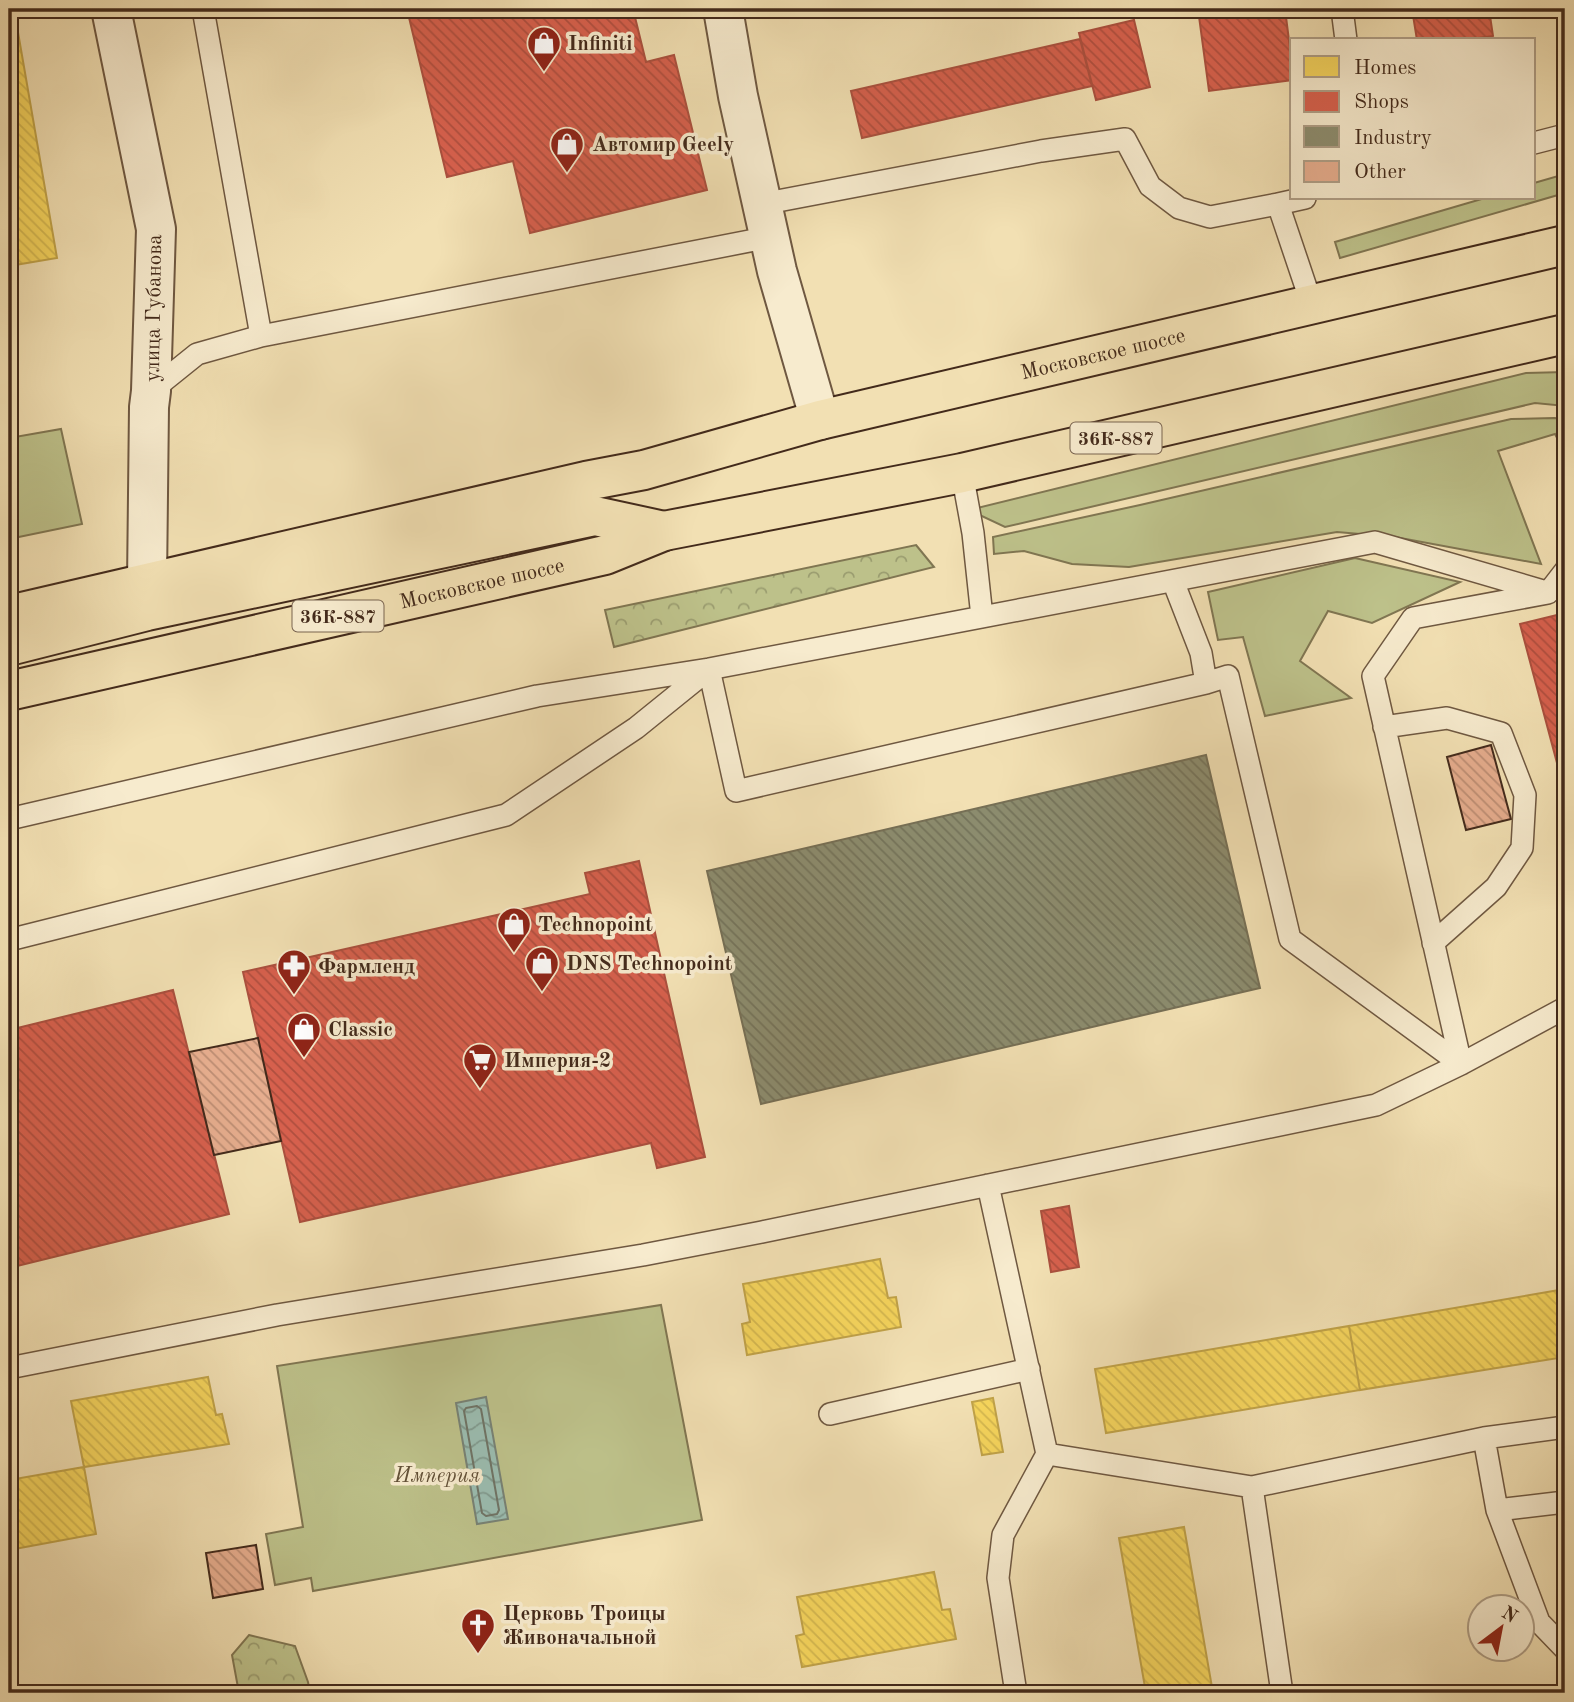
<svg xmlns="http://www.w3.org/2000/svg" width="1574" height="1702" viewBox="0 0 1574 1702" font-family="'Old Standard TT',serif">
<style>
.green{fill:#bdc18a;stroke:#807652;stroke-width:2}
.forest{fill:url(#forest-crowns);stroke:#807652;stroke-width:2}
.water{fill:url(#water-waves);stroke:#788275;stroke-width:2}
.homes{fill:url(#homes-back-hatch);stroke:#c0a248;stroke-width:2}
.shops{fill:url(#shops-back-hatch);stroke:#aa503e;stroke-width:2}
.industry{fill:url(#industry-back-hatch);stroke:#766f55;stroke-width:2}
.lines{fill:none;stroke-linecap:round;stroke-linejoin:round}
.shore{stroke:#6f7466;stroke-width:2}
.building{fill:url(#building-back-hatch);stroke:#432a1b;stroke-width:2}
.service-casing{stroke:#6f5841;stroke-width:24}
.minor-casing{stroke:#6f5841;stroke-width:42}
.primary-casing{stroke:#432a1b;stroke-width:42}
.service{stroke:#f7ebce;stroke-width:21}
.minor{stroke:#f7ebce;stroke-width:38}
.primary{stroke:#f2e0b3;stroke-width:38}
.labels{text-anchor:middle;stroke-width:7;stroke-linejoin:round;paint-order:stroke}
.shield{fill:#f7ebce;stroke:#796451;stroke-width:2}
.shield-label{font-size:19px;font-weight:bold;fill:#432a1b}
.poi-label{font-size:21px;font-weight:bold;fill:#432a1b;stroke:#f7ebce;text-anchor:start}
.street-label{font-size:21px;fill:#432a1b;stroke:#f7ebce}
.park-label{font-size:21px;font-style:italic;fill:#625037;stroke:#f7ebce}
</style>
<defs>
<pattern id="forest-crowns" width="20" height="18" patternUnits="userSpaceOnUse" patternTransform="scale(1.75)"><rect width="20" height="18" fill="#bdc18a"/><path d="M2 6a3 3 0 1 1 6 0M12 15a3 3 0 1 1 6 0" fill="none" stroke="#9b9d70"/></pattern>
<pattern id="water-waves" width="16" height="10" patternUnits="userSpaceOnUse" patternTransform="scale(1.75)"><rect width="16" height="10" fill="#9bbdb1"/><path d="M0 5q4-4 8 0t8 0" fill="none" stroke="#809a8f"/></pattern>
<pattern id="homes-back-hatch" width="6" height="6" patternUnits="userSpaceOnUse" patternTransform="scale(1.75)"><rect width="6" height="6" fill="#f6d55c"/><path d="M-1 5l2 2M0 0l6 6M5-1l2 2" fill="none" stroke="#d4b74f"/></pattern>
<pattern id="shops-back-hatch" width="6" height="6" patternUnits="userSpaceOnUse" patternTransform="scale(1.75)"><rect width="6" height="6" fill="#d6604d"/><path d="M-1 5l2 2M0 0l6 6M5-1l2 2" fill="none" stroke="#af4f3f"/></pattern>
<pattern id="industry-back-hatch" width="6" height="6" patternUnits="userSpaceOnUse" patternTransform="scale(1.75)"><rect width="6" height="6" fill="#8c8c6e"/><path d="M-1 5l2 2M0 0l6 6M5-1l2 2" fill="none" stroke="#74735a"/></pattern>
<pattern id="building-back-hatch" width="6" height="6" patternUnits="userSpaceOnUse" patternTransform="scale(1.75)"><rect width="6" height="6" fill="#e6ad8e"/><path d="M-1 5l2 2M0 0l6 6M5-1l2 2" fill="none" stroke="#bc8d73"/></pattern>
</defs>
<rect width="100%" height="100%" fill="#f2e0b3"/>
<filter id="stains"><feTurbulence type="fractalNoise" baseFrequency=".00286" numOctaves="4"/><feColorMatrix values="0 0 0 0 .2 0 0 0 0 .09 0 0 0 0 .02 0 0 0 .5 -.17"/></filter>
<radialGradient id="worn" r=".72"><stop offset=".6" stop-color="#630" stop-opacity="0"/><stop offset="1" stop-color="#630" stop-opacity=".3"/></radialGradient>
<path class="green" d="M1565 174V193L1340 258 1335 242 1485 198H1534V183Z
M1565 372V406L1535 403 1005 527 969 510 1526 373Z
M1554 418 1565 419V453L1555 434 1498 451 1541 564 1395 537 1337 532 1129 567 1072 564 1024 551 994 554 993 537 1140 505 1511 419Z
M61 429 82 524 9 539V438Z
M1355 558 1460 582 1372 623 1328 611 1300 661 1351 698 1265 716 1243 637 1218 640 1208 592Z
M661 1305 702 1520 313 1591 311 1578 275 1585 266 1534 303 1527 277 1366Z"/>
<path class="forest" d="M916 545 934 567 614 647 605 610Z
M249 1635 295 1646 308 1682 310 1693H239L232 1655Z"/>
<path class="water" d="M486 1397 508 1519 477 1524 456 1403Z"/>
<path class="homes" d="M9 9H14L57 258 9 266Z
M880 1259 888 1298 896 1297 901 1327 747 1355 742 1324 750 1322 743 1284Z
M1565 1289V1357L1360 1390 1349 1326Z
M1349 1326 1360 1390 1106 1433 1095 1369Z
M208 1377 216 1415 222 1414 229 1444 84 1467 71 1401Z
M993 1398 1003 1452 982 1455 972 1402Z
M84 1467 96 1534 9 1550V1480Z
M1184 1527 1213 1693H1146L1119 1538Z
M934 1572 942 1610 950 1609 956 1639 802 1667 796 1636 804 1634 797 1597Z"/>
<path class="shops" d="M407 9H635H633L646 62 674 55 707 190 530 233 513 161 447 177Z
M1198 9H1285L1292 64V80L1209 91Z
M1412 9H1489L1493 36 1463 40H1417Z
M1134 20 1150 87 1096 100 1079 33Z
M1080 39 1092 86 862 138 851 91Z
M1565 613V793L1520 624Z
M639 861 705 1157 657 1168 651 1143 300 1222 243 972 590 894 585 873Z
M173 990 229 1214 9 1268V1030Z
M1069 1206 1079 1267 1051 1272 1041 1211Z"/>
<path class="industry" d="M1206 755 1260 988 761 1104 707 871Z"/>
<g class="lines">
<path class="shore" d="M477 1406 481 1409 499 1510 497 1514 486 1516 482 1513 464 1411 466 1408Z"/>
</g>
<path class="building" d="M1491 745 1511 819 1466 830 1447 757Z
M258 1038 281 1141 214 1155 189 1052Z
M256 1545 263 1589 213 1598 206 1553Z"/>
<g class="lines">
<g class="service-casing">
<path id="service" d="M203 9 261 336
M1342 9 1346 40
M1534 143 1565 135
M762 204 1041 151 1125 139 1150 186 1179 208 1210 217 1278 204 1312 305
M1278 204 1305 198
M151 391 197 354 261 336 770 237
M1173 581 1201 653 1206 683
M982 617 1375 542 1543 591
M1384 727 1447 718 1501 733 1525 795 1522 848 1496 887 1433 943
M9 819 537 696 709 669 982 617 973 533 962 473
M9 940 506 815 636 728 709 669 736 791 1206 683 1228 676 1290 939 1461 1064
M1461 1064 1373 676 1413 618 1548 593 1565 571
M988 1185 1047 1454 1003 1535 998 1578 1016 1693
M9 1368 277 1315 643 1255 762 1232 1376 1105 1461 1064 1565 1008
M830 1414 1029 1369
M1484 1438 1497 1510 1539 1622 1565 1649
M1047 1454 1252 1487 1484 1438 1565 1427
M1252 1487 1282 1693
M1497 1510 1565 1502"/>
</g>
<g class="minor-casing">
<path id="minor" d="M111 9 156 229 151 391 149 407 147 582
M723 9 738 96 777 271 820 420"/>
</g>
<g class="primary-casing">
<g id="primary">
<path id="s1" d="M9 615 586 481 644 470 820 420 1565 245"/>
<path d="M9 646 147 611 595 516 664 531"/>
<path id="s2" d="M9 691 605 555 664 531 962 473 1565 334"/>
</g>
</g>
<use href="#service" class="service"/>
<use href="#minor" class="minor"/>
<use href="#primary" class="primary"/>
</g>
<defs>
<g id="shop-pin" transform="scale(1.75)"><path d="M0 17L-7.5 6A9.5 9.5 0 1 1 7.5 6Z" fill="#8f2418" stroke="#f7ebce"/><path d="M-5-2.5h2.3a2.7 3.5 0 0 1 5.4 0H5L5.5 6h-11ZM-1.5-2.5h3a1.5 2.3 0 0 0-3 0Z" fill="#fff"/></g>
<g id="pharmacy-pin" transform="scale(1.75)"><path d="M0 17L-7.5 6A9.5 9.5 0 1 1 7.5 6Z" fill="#8f2418" stroke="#f7ebce"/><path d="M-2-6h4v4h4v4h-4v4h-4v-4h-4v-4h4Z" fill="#fff"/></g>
<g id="supermarket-pin" transform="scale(1.75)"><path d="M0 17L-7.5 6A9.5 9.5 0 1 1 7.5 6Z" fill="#8f2418" stroke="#f7ebce"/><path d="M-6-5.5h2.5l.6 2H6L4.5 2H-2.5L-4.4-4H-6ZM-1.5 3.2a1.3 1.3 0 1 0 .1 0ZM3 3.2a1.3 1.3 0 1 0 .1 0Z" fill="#fff"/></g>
<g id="church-pin" transform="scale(1.75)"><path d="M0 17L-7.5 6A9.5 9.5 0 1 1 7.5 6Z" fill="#8f2418" stroke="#f7ebce"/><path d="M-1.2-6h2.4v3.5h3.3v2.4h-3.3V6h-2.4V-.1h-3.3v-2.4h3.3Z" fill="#fff"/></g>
</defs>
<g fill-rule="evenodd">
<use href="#shop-pin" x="544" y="43"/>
<use href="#shop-pin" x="567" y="144"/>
<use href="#shop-pin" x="514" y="924"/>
<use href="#shop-pin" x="542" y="963"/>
<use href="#pharmacy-pin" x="294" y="966"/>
<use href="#shop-pin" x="304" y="1029"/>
<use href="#supermarket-pin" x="480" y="1060"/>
<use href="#church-pin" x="478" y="1625"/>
</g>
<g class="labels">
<g class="shield">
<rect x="1070.5" y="422.5" width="91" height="31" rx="5"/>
<rect x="292.5" y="600.5" width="91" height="31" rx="5"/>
</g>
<g class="shield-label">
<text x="1116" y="445">36К-887</text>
<text x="338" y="623">36К-887</text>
</g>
<g class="poi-label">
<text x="568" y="50">Infiniti</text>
<text x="592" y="151">Автомир Geely</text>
<text x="538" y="931">Technopoint</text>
<text x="566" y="970">DNS Technopoint</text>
<text x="318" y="973">Фармленд</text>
<text x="328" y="1036">Classic</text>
<text x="504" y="1067">Империя-2</text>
<text x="503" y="1620">Церковь Троицы<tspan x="503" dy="24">Живоначальной</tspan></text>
</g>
<g class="street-label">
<text transform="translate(153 308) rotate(-89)" y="7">улица Губанова</text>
<text dy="7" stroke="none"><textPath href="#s1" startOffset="1125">Московское шоссе</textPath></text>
<text dy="7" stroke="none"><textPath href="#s2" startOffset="485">Московское шоссе</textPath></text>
</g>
<g class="park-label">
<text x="437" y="1482">Империя</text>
</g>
</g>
<rect width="1574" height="1702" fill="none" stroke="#f2e0b3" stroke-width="35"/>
<rect x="10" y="10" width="1553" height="1681" fill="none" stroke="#432a1b" stroke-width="3.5"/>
<rect x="18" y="18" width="1539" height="1667" fill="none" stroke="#432a1b" stroke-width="2"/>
<rect x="1290" y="38" width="245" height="161" fill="#f7ebce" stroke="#af9e86" stroke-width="2"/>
<rect x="1304" y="56" width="35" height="21" fill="#f6d55c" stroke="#af9e86" stroke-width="2"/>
<text x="1354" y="74" font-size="21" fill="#432a1b">Homes</text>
<rect x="1304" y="91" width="35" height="21" fill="#d6604d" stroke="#af9e86" stroke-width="2"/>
<text x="1354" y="108" font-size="21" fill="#432a1b">Shops</text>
<rect x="1304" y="126" width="35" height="21" fill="#8c8c6e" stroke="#af9e86" stroke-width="2"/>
<text x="1354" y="144" font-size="21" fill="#432a1b">Industry</text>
<rect x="1304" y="161" width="35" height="21" fill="#e6ad8e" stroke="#af9e86" stroke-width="2"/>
<text x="1354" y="178" font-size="21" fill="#432a1b">Other</text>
<g transform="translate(1501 1628) rotate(32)"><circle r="33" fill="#f7ebce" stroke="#af9e86" stroke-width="2"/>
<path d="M0-5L12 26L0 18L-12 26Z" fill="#8f2418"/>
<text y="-10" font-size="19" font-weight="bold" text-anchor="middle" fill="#432a1b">N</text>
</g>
<rect width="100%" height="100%" filter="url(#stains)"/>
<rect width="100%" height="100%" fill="url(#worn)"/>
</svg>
